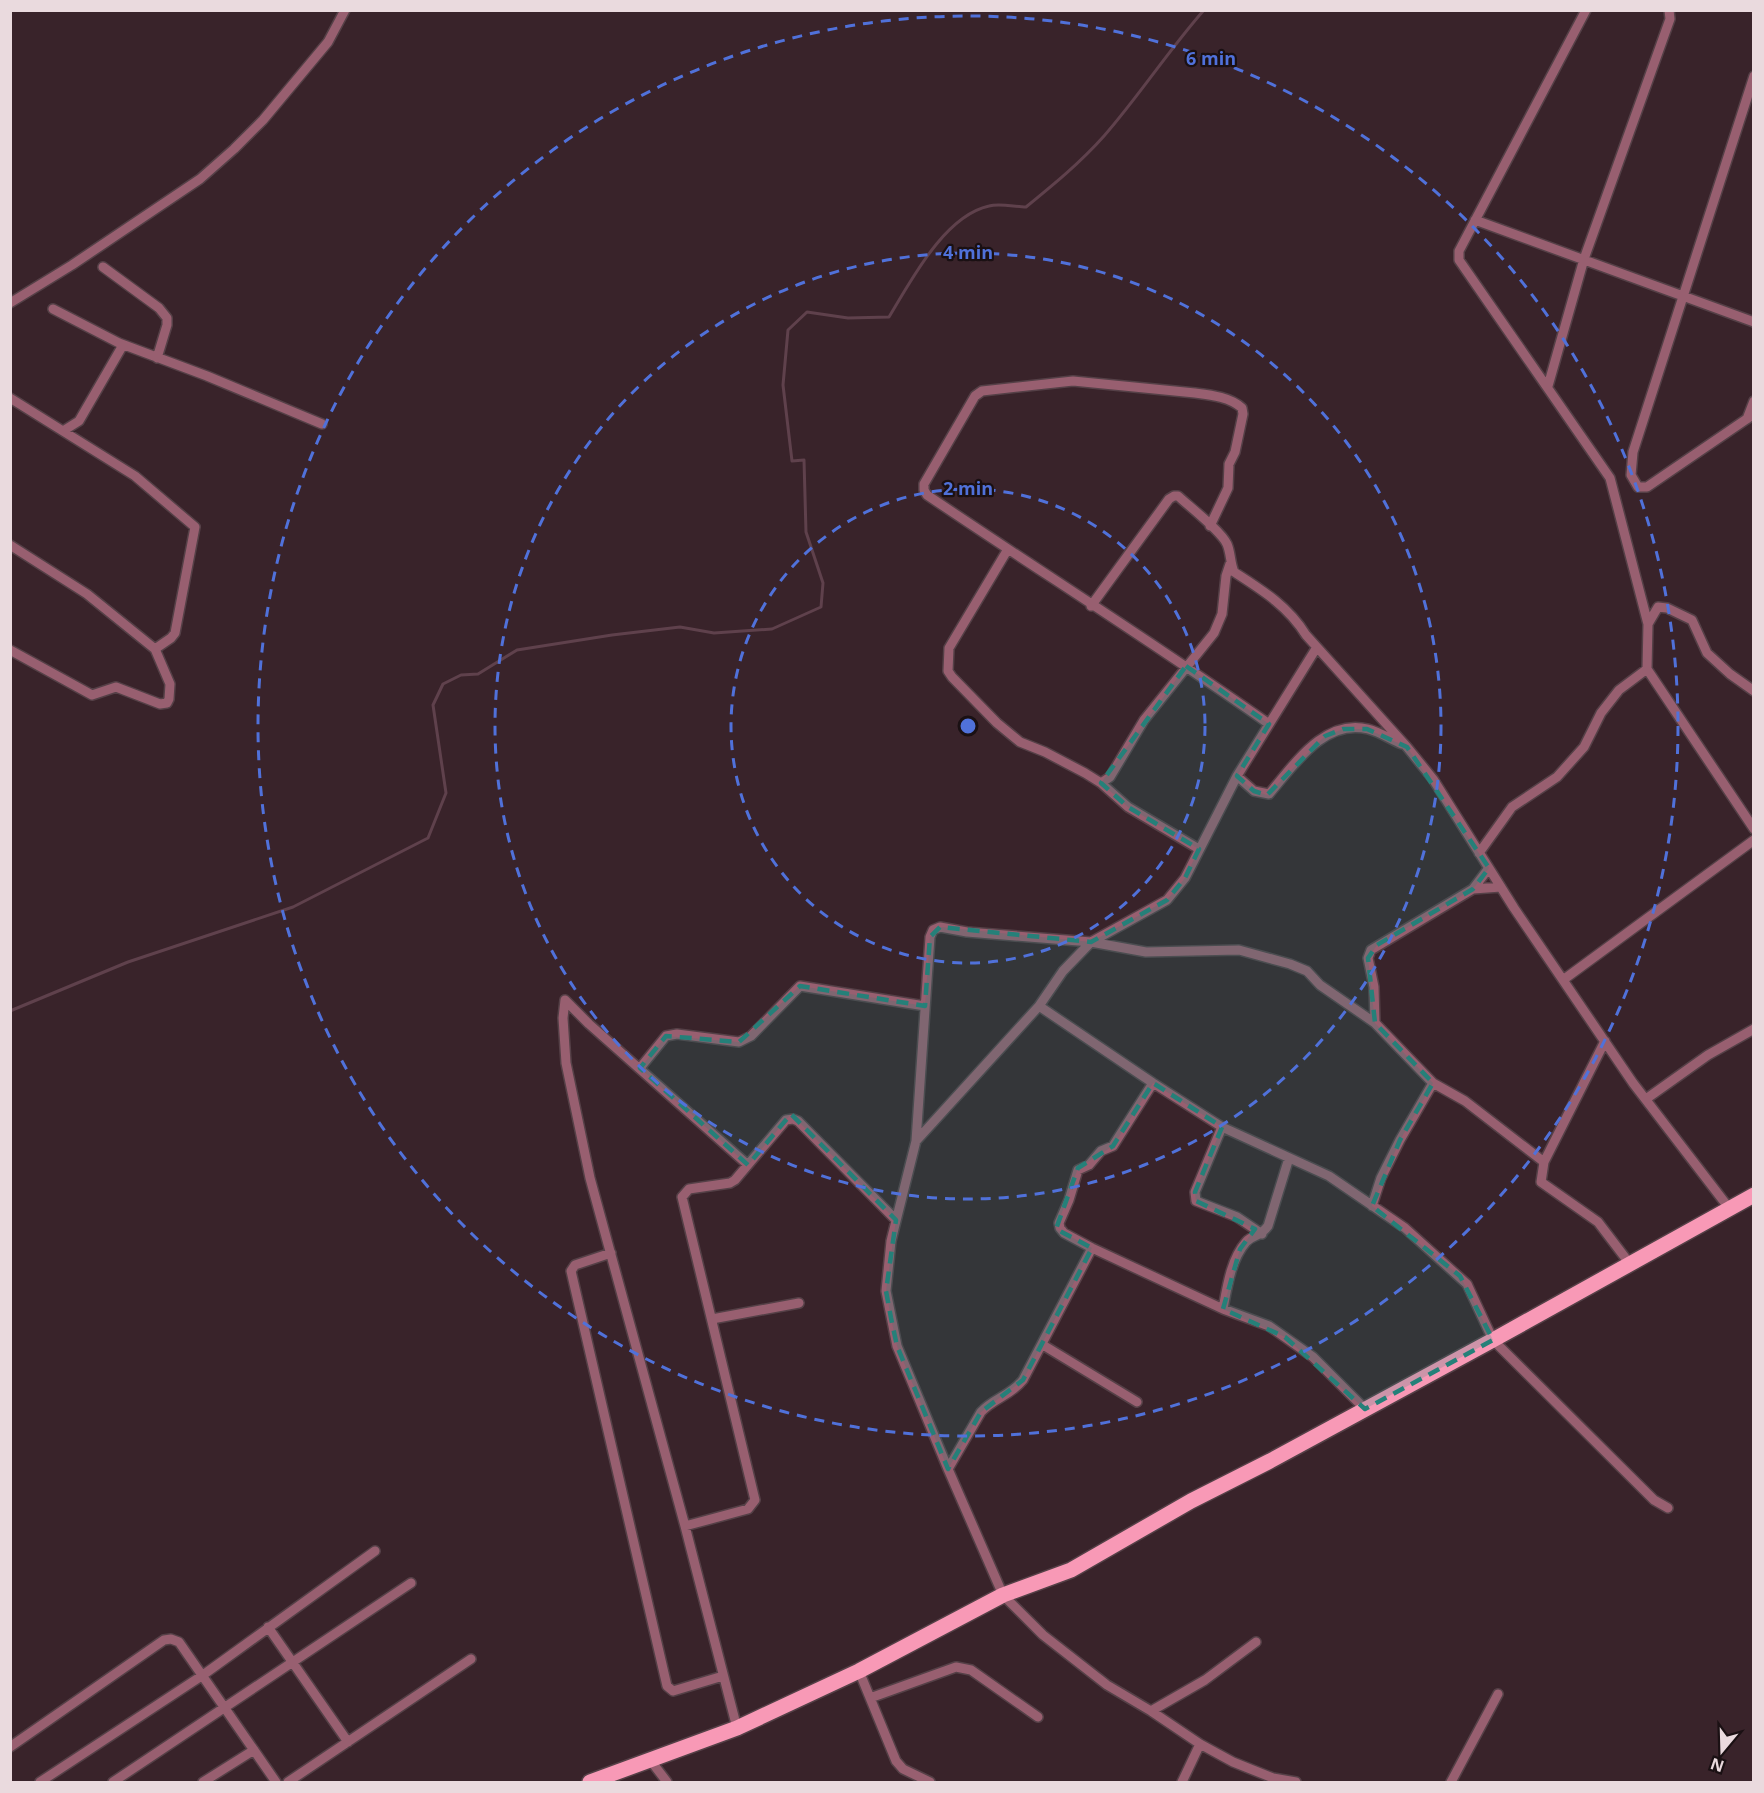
<svg xmlns="http://www.w3.org/2000/svg" width="1764" height="1793" viewBox="0 0 1764 1793" font-family="'Open Sans',sans-serif">
<style>
.lines{fill:none;stroke-linecap:round;stroke-linejoin:round}
.stream{stroke:#5f414c;stroke-width:3}
.street-casing{stroke:#554047;stroke-width:12}
.primary-casing{stroke:#554047;stroke-width:18}
.street{stroke:#985f70;stroke-width:9}
.primary{stroke:#f899b6;stroke-width:15}
.marked{fill:#258079;fill-opacity:0.2;stroke:#258079;stroke-width:4.5;stroke-dasharray:12 8;stroke-linejoin:round}
.ring{fill:none;stroke:#5071da;stroke-width:3;stroke-dasharray:10 8}
.centre{fill:#5071da;stroke:#1a1013;stroke-width:3}
.ring-label{font-size:18px;text-anchor:middle;font-weight:bold;fill:#5071da;stroke:#1a1013;stroke-width:4.5;stroke-linejoin:round;paint-order:stroke}
</style>
<rect width="100%" height="100%" fill="#39232a"/>
<g class="lines">
<path class="stream" d="M10 1011 128 962 293 907 428 838 446 793 433 705 443 684 461 675 478 674 517 650 612 635 680 627 714 633 772 629 821 607 823 583 806 532 804 460 792 461 783 385 788 330 807 312 848 318 889 317C911 281 944 216 989 206 1000 203 1015 207 1026 207 1053 185 1080 163 1104 136 1139 96 1168 51 1204 10"/>
<g class="street-casing">
<path id="street" d="M1586 10 1459 251V260L1610 478 1648 624 1647 669 1754 829
M1754 76 1633 452 1631 475 1638 487H1647L1754 414
M1475 220 1754 322
M103 267 159 308 167 318V325L157 358
M10 303 72 265 200 179 234 149 263 120 328 42 345 10
M53 309 119 343 207 376 322 424
M1548 386 1584 259 1670 19 1669 10
M10 398 135 476 195 527 175 633 171 638 155 649
M1747 419 1754 401
M63 431 79 421 123 345
M1210 526 1228 488 1229 464 1235 452 1243 414 1242 408C1230 397 1211 395 1195 393L1073 381 982 391 975 396 924 484V490L927 495C1041 572 1157 645 1269 724
M10 545 87 594 155 649 170 684 169 699 167 703 160 704 116 687 92 695 10 650
M1008 549 949 648 948 671 952 677 997 723 1020 742 1045 752 1085 773 1101 783 1128 807 1199 849
M1091 606 1169 499 1174 496H1178C1190 507 1221 531 1227 544 1231 553 1230 563 1234 572 1262 590 1288 606 1306 635L1407 747 1433 779 1514 908 1633 1083 1729 1208
M1648 624 1658 607 1667 608 1692 620 1707 653 1730 674 1754 691
M1237 776 1254 791 1269 794C1294 765 1324 718 1368 729 1380 732 1392 740 1402 744
M1101 783 1110 777 1144 720 1214 633 1222 614 1226 576 1230 564
M1479 853 1512 807 1557 777 1584 747 1601 713 1619 690 1647 669
M1473 889 1501 887
M1563 980 1754 840
M565 1000 563 1018 566 1063 590 1178 685 1526 737 1728
M565 1000 589 1024 748 1165
M1039 1006 1153 1083 1222 1127 1329 1176 1405 1228 1467 1284 1493 1340 1654 1500 1668 1508
M1375 1023 1374 987 1368 958 1371 950 1473 889 1489 868
M1605 1041 1544 1162 1541 1182 1598 1222 1630 1264
M640 1068 666 1036 677 1034 739 1042 751 1036 800 986 925 1006
M1153 1083 1113 1146 1101 1151 1089 1165 1078 1170 1069 1200 1059 1223 1060 1228 1064 1233 1092 1248 1223 1309 1269 1326 1313 1357 1365 1409
M1646 1099 1708 1055 1754 1029
M1222 1127 1195 1192 1196 1201 1237 1217 1262 1234
M916 1141 1039 1006 1063 971 1091 942 1167 900 1185 878 1237 776 1317 647
M1372 1206 1381 1178 1400 1140 1433 1083
M611 1253 575 1265 571 1271 667 1686 673 1691 723 1676
M1223 1309C1227 1287 1231 1259 1246 1242 1253 1234 1259 1238 1268 1226L1289 1158
M712 1319 799 1303
M1043 1345 1137 1402
M948 1469 981 1412C994 1398 1010 1396 1023 1380L1092 1248
M685 1526 748 1509 755 1500 682 1197 689 1189 730 1183 735 1180 786 1120 793 1119 798 1121 896 1220
M268 1627 348 1742
M859 1671 896 1761 903 1769 930 1782
M870 1698 956 1667 971 1670 1038 1717
M1151 1711 1205 1680 1256 1642
M10 1747 164 1640 171 1639 179 1642 276 1782
M651 1761 667 1782
M40 1782 203 1675 375 1551
M113 1782 411 1583
M203 1782 254 1750
M288 1782 471 1659
M1182 1782 1200 1744
M1296 1782 1273 1778 1233 1762 1200 1744 1151 1711 1107 1685 1043 1635 1003 1595 948 1469 897 1346 886 1291 891 1241 916 1141 930 937 933 930 940 927 967 932 1091 942 1146 952 1239 950 1290 964 1307 971 1320 985 1375 1023 1433 1083 1465 1101 1544 1162
M1451 1782 1498 1694"/>
</g>
<g class="primary-casing">
<path id="primary" d="M590 1782 737 1728 859 1671 1003 1595 1071 1570 1191 1501 1270 1461 1493 1340 1754 1195"/>
</g>
<use href="#street" class="street"/>
<use href="#primary" class="primary"/>
</g>
<path class="marked" d="M1186 666 1269 724 1237 776 1254 791 1267 795 1325 736 1343 729H1367L1407 747 1489 868 1473 889 1377 945 1368 958 1375 1023 1433 1083 1400 1140 1372 1206 1460 1276 1493 1340 1365 1409 1285 1337 1223 1309 1240 1249 1255 1229 1196 1201 1195 1192 1222 1127 1153 1083 1113 1146 1078 1168 1056 1229 1092 1248 1023 1380 981 1412 948 1469 897 1346 891 1318 886 1291 896 1220 791 1114 748 1165 640 1068 666 1036 739 1042 800 986 925 1006 930 937 940 927 1091 942 1167 900 1185 878 1199 849 1128 807 1101 783Z"/>
<g class="ring">
<circle cx="968" cy="726" r="237"/>
<circle cx="968" cy="726" r="473"/>
<circle cx="968" cy="726" r="710"/>
</g>
<circle cx="968" cy="726" r="9" class="centre"/>
<g class="ring-label">
<text x="1211" y="65">6 min</text>
<text x="968" y="259">4 min</text>
<text x="968" y="495">2 min</text>
</g>
<rect width="1764" height="1793" fill="none" stroke="#eadade" stroke-width="24"/>
<g transform="translate(1722 1751) rotate(199)" stroke="#1a1013" stroke-width="4.5" paint-order="stroke">
<path d="M0-4.5L10 22L0 15L-10 22Z" fill="#eadade"/>
<text y="-9" font-size="16" font-weight="bold" text-anchor="middle" fill="#eadade">N</text>
</g>
</svg>
